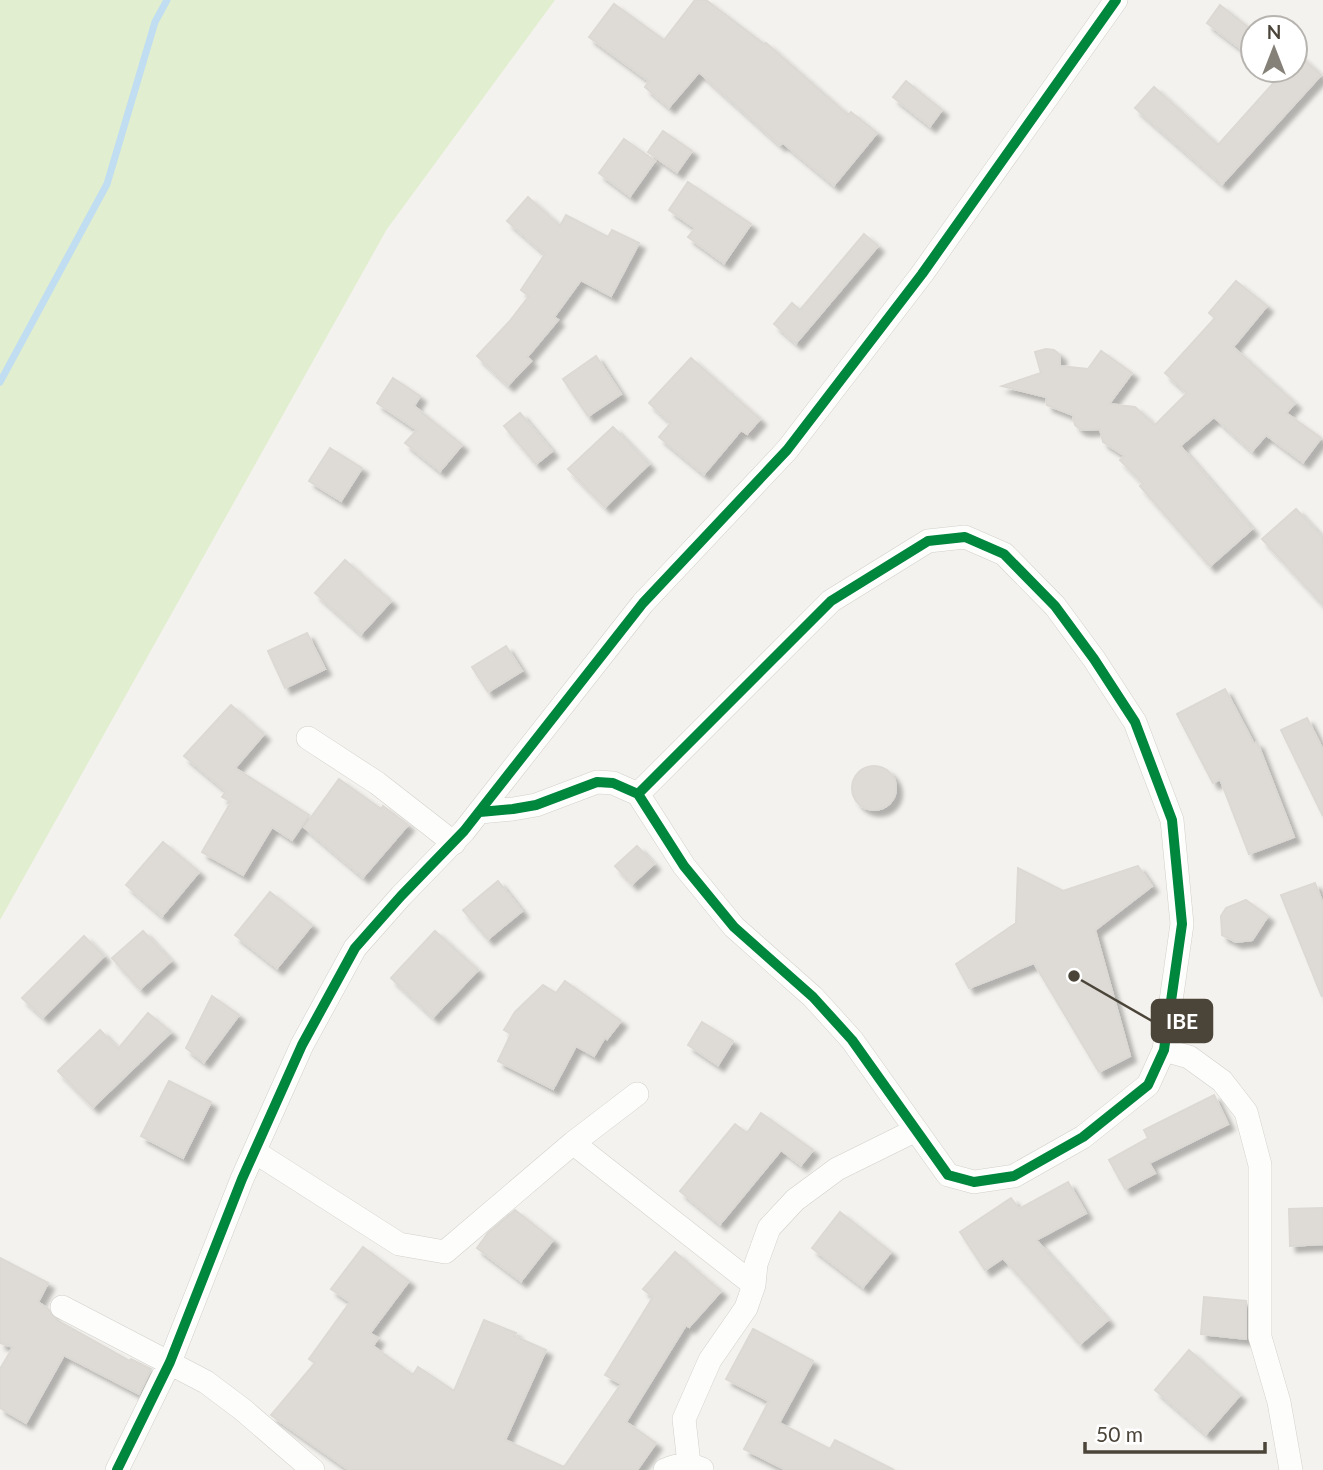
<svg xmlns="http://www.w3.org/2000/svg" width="1323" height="1470" viewBox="0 0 1323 1470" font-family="Lato,sans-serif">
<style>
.green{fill:#e1eecf}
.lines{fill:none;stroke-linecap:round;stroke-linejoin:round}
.stream{stroke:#c0ddf1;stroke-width:7}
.building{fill:#dedbd6;stroke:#dcd9d4;stroke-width:2;filter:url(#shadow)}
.minor-casing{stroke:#d2d0cb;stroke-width:24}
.minor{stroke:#fdfdfc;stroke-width:23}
.cycleway-casing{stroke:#fff;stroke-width:15}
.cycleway{stroke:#00873e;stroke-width:10}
.leader{fill:none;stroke:#4b4439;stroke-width:2.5}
.callout-dot{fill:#4b4439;stroke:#fff;stroke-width:2.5}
.callout{fill:#4b4439;stroke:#4b4439;stroke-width:2.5}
.callout-label{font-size:21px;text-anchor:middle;font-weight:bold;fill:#fff}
</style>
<defs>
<filter id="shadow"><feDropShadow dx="6" dy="6" stdDeviation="2" flood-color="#0004"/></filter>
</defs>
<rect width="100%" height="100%" fill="#f4f2ee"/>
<path class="green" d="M0 0H555L387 229 0 920Z"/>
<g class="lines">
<path class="stream" d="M0 382 107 184 155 22 167 0"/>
</g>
<path class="building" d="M695 0H706L764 44 766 43 848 115 851 112 877 133 834 185 783 143 780 145 699 72 669 107 645 87 649 81 589 37 614 4 664 40Z
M1220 5 1253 31V58L1207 23Z
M1299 55 1321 75 1222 184 1135 108 1154 87 1218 145 1285 70H1295V59Z
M906 81 942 110 930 126 893 97Z
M663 131 692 151 677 172 648 152Z
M624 139 655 161 630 196 599 173Z
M688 182 751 224 724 263 688 237 695 228 669 210Z
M528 197 560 226 566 215 608 237 612 230 639 243 611 296 581 280 554 317 558 320 527 357 531 361 508 385 477 356 509 322 529 296 521 290 545 254 507 221Z
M864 234 878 246 796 343 774 324 792 303 800 310Z
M1236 281 1267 306 1233 347 1295 403 1286 413 1321 438 1303 462 1266 435 1252 451 1214 417 1180 446 1252 529 1210 566 1140 486 1143 483 1120 460 1125 456 1103 442 1100 429 1086 430 1080 429 1075 425 1073 415 1047 405 1046 397 1002 386 1041 373 1035 352 1046 349 1054 350 1060 355V366L1088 369 1101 351 1132 373 1109 404 1135 407 1155 425 1187 393 1165 373 1215 318 1209 313Z
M596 356 621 394 588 416 563 379Z
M691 358 760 419 747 434 741 430 704 474 659 437 671 423 649 403Z
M393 378 420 396 414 406 462 445 440 471 405 443 417 430 377 403Z
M520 413 552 451 536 464 504 426Z
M613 427 649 464 605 507 568 469Z
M330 448 362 468 341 501 309 481Z
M1296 509 1323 538V605L1262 539Z
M345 560 391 601 361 634 315 593Z
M307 633 325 669 285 688 268 651Z
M506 646 522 671 488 692 472 667Z
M1225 689 1254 744 1257 742 1294 837 1249 854 1220 779 1213 783 1177 714Z
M231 705 264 734 235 768 309 815 292 840 272 827 243 875 202 852 231 802 222 797 226 791 184 756Z
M1307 718 1323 750V816L1281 730Z
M852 788a22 22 0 1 1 44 0a22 22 0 1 1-44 0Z
M339 779 381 809 383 806 408 825 363 877 304 827Z
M163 842 199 872 162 916 126 885Z
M637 846 654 864 632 884 615 866Z
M1138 866 1152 886 1095 930 1130 1056 1099 1072 1034 963 969 988 956 964 1016 923 1018 868 1063 891Z
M498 881 522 911 488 939 463 910Z
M1315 883 1323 904 1322 997 1281 895Z
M270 892 312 925 277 968 235 935Z
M1246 900 1268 916 1252 940 1236 942 1222 935 1221 916 1226 908Z
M143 931 171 961 140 989 112 958Z
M435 931 478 970 433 1017 391 978Z
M84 936 104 956 43 1017 22 998Z
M565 981 621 1021 607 1039 605 1037 594 1056 576 1046 553 1089 498 1061 511 1034 504 1030 515 1012 543 985 556 993Z
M212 996 239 1015 204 1062 186 1048Z
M148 1013 171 1032 93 1107 58 1071 100 1030 118 1049Z
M702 1022 733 1041 718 1065 688 1045Z
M169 1081 211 1102 183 1158 141 1136Z
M1214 1095 1228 1124 1149 1163 1155 1173 1125 1189 1109 1160 1148 1138 1144 1130Z
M761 1113 813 1150 801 1165 781 1150 720 1224 680 1191 735 1124 747 1133Z
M1068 1182 1086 1213 1036 1240 1108 1320 1080 1344 1003 1258 985 1270 960 1232 1011 1198 1019 1209Z
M1323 1208V1244L1290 1246 1289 1209Z
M515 1210 553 1240 521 1281 477 1248 488 1233Z
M840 1212 891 1252 863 1287 812 1248Z
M363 1247 409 1281 370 1333 378 1338 373 1346 413 1375 418 1367 454 1391 484 1320 516 1333 514 1336 546 1350 505 1440 564 1467 621 1384 605 1375 653 1297 643 1289 675 1252 721 1291 689 1327 686 1325 626 1422 656 1443 637 1470H349L271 1415 315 1363 309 1359 350 1302 331 1289Z
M0 1258 48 1283 38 1302 48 1309 55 1319 130 1361 131 1359 151 1369 139 1394 64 1355 26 1423 0 1408V1369L13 1347 0 1343Z
M1204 1297 1246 1301V1339L1201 1334Z
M753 1329 813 1361 779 1423 830 1449 835 1440 894 1470H786L744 1449 769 1401 726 1379Z
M1189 1350 1240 1395 1206 1434 1155 1390Z"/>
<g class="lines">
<g class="minor-casing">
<path id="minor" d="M308 738 377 783 454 843
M480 812 513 809 536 805 597 782 613 783 638 794 684 866 734 927 813 997 852 1040 948 1175 974 1182 1014 1176 1083 1137 1148 1085 1164 1050 1182 924 1172 820 1135 722 1094 659 1055 606 1004 554 965 537 928 541 831 601 638 794
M1164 1050 1189 1057 1222 1081 1246 1112 1260 1165V1337L1279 1402 1291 1470
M573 1143 754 1285
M255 1152 399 1244 445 1252 573 1143 637 1094
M62 1307 206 1382 242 1409 313 1470
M689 1464 684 1419 710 1360 746 1308 754 1285 756 1264 769 1228 795 1200 837 1169 916 1130
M117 1470 170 1362 242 1179 302 1045 355 948 401 896 464 831 643 603 787 450 922 274 1116 0
M665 1470C679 1464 688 1463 702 1469"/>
</g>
<use href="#minor" class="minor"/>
<g class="cycleway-casing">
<path id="cycleway" d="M480 812 513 809 536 805 597 782 613 783 638 794 684 866 734 927 813 997 852 1040 948 1175 974 1182 1014 1176 1083 1137 1148 1085 1164 1050 1182 924 1172 820 1135 722 1094 659 1055 606 1004 554 965 537 928 541 831 601 638 794
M117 1470 170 1362 242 1179 302 1045 355 948 401 896 464 831 643 603 787 450 922 274 1116 0"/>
</g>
<use href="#cycleway" class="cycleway"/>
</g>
<path class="leader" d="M1074 976L1152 1021"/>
<circle class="callout-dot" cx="1074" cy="976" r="7"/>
<rect class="callout" x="1152" y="1000" width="60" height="42" rx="7"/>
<g class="callout-label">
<text x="1182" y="1029">IBE</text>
</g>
<g transform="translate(1274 49)"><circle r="33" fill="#ffffff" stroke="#b7b4b0" stroke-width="2"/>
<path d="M0-5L12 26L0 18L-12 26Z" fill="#868178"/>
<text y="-10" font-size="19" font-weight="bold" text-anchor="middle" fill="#4b4439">N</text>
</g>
<path d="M1085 1442v10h180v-10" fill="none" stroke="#4b4439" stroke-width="3.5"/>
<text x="1096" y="1442" font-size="21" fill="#4b4439" stroke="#ffffff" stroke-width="5" paint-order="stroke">50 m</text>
</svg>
